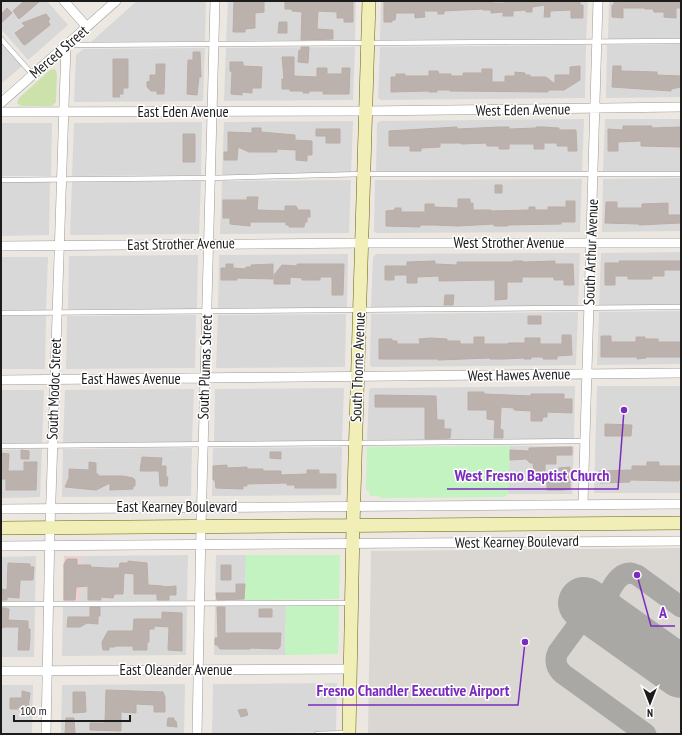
<svg xmlns="http://www.w3.org/2000/svg" width="682" height="735" viewBox="0 0 682 735" font-family="'PT Sans Narrow',sans-serif">
<style>
.residential{fill:#d9d8d8}
.commercial{fill:#ebd1d4}
.airport{fill:#dad7d3}
.grass{fill:#cde2ab}
.park{fill:#c3f3c1}
.lines{fill:none;stroke-linecap:round;stroke-linejoin:round}
.taxiway{stroke:#aaa8a5;stroke-width:21}
.runway{stroke:#aaa8a5;stroke-width:52}
.building{fill:#bbb2ae;stroke:#bcaca5}
.service-casing{stroke:#9c9c9c;stroke-width:5.5}
.minor-casing{stroke:#9c9c9c;stroke-width:10}
.secondary-casing{stroke:#65640e;stroke-width:14}
.service{stroke:#fff;stroke-width:4.5}
.minor{stroke:#fff;stroke-width:9}
.secondary{stroke:#f2eeb8;stroke-width:13}
.labels{text-anchor:middle;stroke-width:3;stroke-linejoin:round;paint-order:stroke}
.street-label{font-size:15px;fill:#1b1b1b;stroke:#fff}
.leader{fill:none;stroke:#7b2cbf;stroke-width:1.5}
.callout-dot{fill:#7b2cbf;stroke:#fff;stroke-width:1.5}
.callout-label{font-size:16px;text-anchor:middle;font-weight:bold;fill:#7b2cbf;stroke:#fff;stroke-width:3;stroke-linejoin:round;paint-order:stroke}
</style>
<rect width="100%" height="100%" fill="#ece7e1"/>
<path class="residential" d="M1 1H47L68 25 28 60 1 29Z
M137 1H206L205 41 91 42Z
M228 1H356L355 40 226 41Z
M381 1H588L586 39 380 40Z
M609 1H681V38L608 39Z
M1 40 23 65 1 84Z
M681 44V97L606 98 607 45Z
M586 45 585 98 381 100 378 98 380 47Z
M355 47 353 100 224 101 226 48Z
M205 48 203 101 74 102 76 55 83 49Z
M584 119 582 172 376 174 377 123 380 121Z
M605 119H681V172H603Z
M353 121 351 174 222 175 224 122Z
M202 122 201 175 72 176 74 123Z
M1 123H52L51 176H1Z
M681 178V231L602 232 603 179Z
M582 179 580 232 376 233 374 231 375 180Z
M351 180 349 233 220 234 222 181Z
M201 181 199 234 70 235 72 182Z
M1 182H50L49 235 1 236Z
M681 252V305L599 306 601 253Z
M580 253 578 306 371 307 373 257 376 254Z
M348 254 347 308H218L219 255Z
M198 255 197 309H68L69 256Z
M1 257H48L46 310H1Z
M681 311V364L597 365 599 312Z
M578 312 576 365 372 367 370 365 371 314Z
M346 314 345 367 216 368 218 315Z
M196 315 195 368 66 369 67 316Z
M1 316H46L45 369H1Z
M575 386 574 439 367 441 369 390 371 388Z
M597 386H681V493H594Z
M344 388 342 441 214 442 215 389Z
M194 389 192 442 63 443 65 390Z
M1 390H44L42 443H1Z
M510 446H574L572 494H508Z
M342 447 341 495 212 496 213 448Z
M192 448 191 496 62 497 63 449Z
M42 449 40 497 1 498V450Z
M188 555 187 600 81 601 82 556Z
M216 555H246L245 600H215Z
M36 556 35 601 1 602V557Z
M286 605 285 655H214L215 606Z
M187 606 186 655 62 656 63 607Z
M1 607H35L34 657H1Z
M337 683 336 732 212 733 213 684Z
M185 684 184 733 61 734 62 685Z
M1 685H33L32 734H1Z"/>
<path class="commercial" d="M64 556H82L81 601H63Z"/>
<path class="airport" d="M681 548V734H368L371 551Z"/>
<path class="grass" d="M55 69 57 74 56 102 52 106H21L17 103 19 98 50 70Z"/>
<path class="park" d="M510 446 508 494 504 497 381 498 378 496H370L369 491 366 490 367 447Z
M246 555H340L339 599 245 600Z
M286 605H339L338 654 285 655Z"/>
<g class="lines">
<path class="taxiway" d="M614 624C604 618 595 611 583 618L558 652C554 660 556 668 563 674L646 734
M614 624C610 618 606 611 607 603 607 593 618 572 631 573 632 573 636 575 637 575L681 607"/>
<path class="runway" d="M584 603 681 672"/>
</g>
<path class="building" d="M24 1H40L19 19 13 11Z
M234 1H264V12L255 13V28L245 29V32H233Z
M285 1H353V22H344V18H337V12L318 11 317 29 333 30V39L301 40 302 12 292 11V9H285Z
M384 1H492L493 3H505V1H580V5H583V18H571V10L550 11V17H544L545 5 532 7V12H526V10L513 11V16H503V12L491 13V10H483V9L444 11V14H438V11H424L425 17 415 18V13H396L395 20H392V22H384Z
M614 1H681V8H676V18L664 17V12H654L653 9H645V8H623V18L612 17V5H614Z
M7 8 12 13 1 23V14Z
M46 14 50 19 48 21 50 25 25 45 23 44 15 33 25 26 22 23Z
M279 22H287V33H278Z
M301 47H309L308 63 298 62 299 50 301 51Z
M193 52H200L201 77H199L197 95 187 94 188 60H193Z
M282 57H294V76L317 77V68H327V74H342V68H350L349 94H323V91H309V93H303V91H290V89H282V79H284Z
M113 59H128V88H123V94H119L120 97H113Z
M230 62H243V66L262 67 261 88H252V93L242 92V95L231 94 232 72 230 71Z
M156 64H165L164 94H157V91H151L147 87V82L150 81V75H156Z
M580 66V80L564 90H548V92L450 91V90H437V92H429V91L391 92V77H396V74H405V76H429V71H438L439 74H451V76H463V73H482V69H492V82H505V76H515V72L525 73V75H530V77H546L555 84V75H570V67Z
M613 66H621V71L657 72V75L681 76V87L671 89V91L612 87Z
M623 126H652L651 128 681 127V147L641 146V141L618 142V151H608V129L623 130Z
M457 127V129L500 127H509V129L536 128V127H544L559 128V130H576L577 151H568V146H557V143H544V149H534V144H509V149H499V146H487L486 143 461 144V143H440V147L421 148V151H410V146H389V131Z
M252 128H261V132L295 135V140L312 141V155H307V161L296 160V150L277 149V152H249L238 147 237 160H224V152H228V132L252 133Z
M316 129H340V143H326V136H316Z
M183 134H195V162H183Z
M495 185H502V193H495Z
M247 197H258L257 210 285 211V206H296L298 210H310V217H307V222H305L304 227H289V225H286V222H250V226L230 224V218H223V200H247Z
M458 199H470V203H473V210H491V211L529 210V207H535V210H548V207H566V201H575V222H561V224L508 225V226H494V224L458 226 434 225H420V227L386 226V211L395 210V208H401V212H425V204H434V207L458 208Z
M606 202H617V208H642V204L668 203V215H681V223L639 225V224L605 223Z
M435 261V264L457 265V262H513V261H523V262L555 261V264H573L574 285H564V280H554V277H522V282H507V299L495 300V280L439 281V276L417 277V283H407V275H394V280H385V266H407V262Z
M619 261H681V270H664V276H652V279H628V276H615V285H605V263H620Z
M226 264H233V268L246 269V267H251V265L273 264V279L237 278V280H221V268H226Z
M297 264H344L343 295H332V277H320V280H302V278L290 277V284H274V275L282 265 297 266Z
M445 295H454L453 305H444Z
M528 316H541V324H528Z
M562 335H571L572 355 557 356V359H543V357H531V359H524V358L504 359H490V358L438 360V359H379V339H392V341H397V344H420L419 339 431 338 447 339V341H460V344H474V337H484V344H508V343H525V338H540V344H562Z
M601 336H611V342H636V337H645V339H658V342H681V357H646V358L637 359V357H601Z
M468 392H484V394L531 396V394H564V399H572V413L547 412V417H543L542 421H531V411L514 410V408L501 407 500 429 503 430V438H494L495 420 487 419V410H468Z
M375 395 436 396 437 420H444V429H451L450 438 425 439V407H375Z
M605 424 632 425 631 436H605Z
M572 447V455H556V464H545V475H534L533 463H530L526 459 510 460V450L529 451V448Z
M21 450 29 451V459H21Z
M270 452H281V459L270 458Z
M1 453 9 454 8 471H24V462H37L36 490H6V479H1Z
M142 457 162 458 161 466H166V477H168L167 486H160L159 471H140Z
M89 462 96 463V474H98V476H123L133 478 135 480V486H133V489L110 490V483L96 490 65 487 69 478V469L89 470Z
M647 462H659V466H681V479H679V481L630 480V482L600 483 599 471 632 470V466H647Z
M227 465V468L247 467V469H263V471H281V475L307 474V470H319V474H336V488H295V485H287V483L247 484V486H243V489L216 488 215 480H213V466Z
M570 467V489L563 490H547V479H551L559 482V468Z
M67 559H77V565H91L90 567 107 568H119L120 563H128V561L147 563 148 585 163 586V587L176 586V595H169V600H157V594H134V574L124 573 123 594H114L113 598 101 597V600H88V586L76 587 75 600H64V564Z
M8 563 30 564V567H34L33 580H20L19 598 7 597V600H1L2 589 7 590Z
M221 565H231V580H221Z
M236 584H245L244 599 217 600 216 593H236Z
M90 607H100V616H98V624L87 623 80 627H67L68 617H90Z
M217 607H225V633H281L280 647 278 649 250 648V649H220L217 645H215V638H218Z
M1 608H7L6 609H9L8 620 28 621V629H30V638L29 650H18L19 627H5L1 628Z
M259 609H272V617H259Z
M162 612 182 613V651L168 650 169 627 154 626V629H149V642H147V650H133V646H115V647H109V650H103L102 642 108 631H133L134 619H162Z
M106 690 163 692 165 697V712H154V705L136 704V713L121 712V731L90 730V723H105Z
M22 691 30 693 28 709H10V698H22Z
M73 692H85L86 712 73 713Z
M246 709 248 715 241 717 238 710Z
M66 718H74L75 734H65Z
M168 718H174V721H176L177 727 167 726Z"/>
<g class="lines">
<g class="service-casing">
<path id="service" d="M1 39 33 75
M69 45 681 41
M1 180 210 178 364 174H681
M1 313 681 307
M1 446 585 441
M1 604 350 603
M317 734 347 733"/>
</g>
<g class="minor-casing">
<path id="minor" d="M64 1 87 27
M1 103 116 1
M1 112 366 111 681 107
M1 246 362 243H681
M1 380 681 373
M583 504 598 1
M1 509 681 504
M1 546 681 541
M1 671 350 669
M46 734 50 528 66 45
M197 734 201 527 215 1"/>
</g>
<g class="secondary-casing">
<path id="secondary" d="M1 528 681 523
M349 734 353 526 369 1"/>
</g>
<use href="#service" class="service"/>
<use href="#minor" class="minor"/>
<use href="#secondary" class="secondary"/>
</g>
<g class="labels">
<g class="street-label">
<text transform="translate(59 52) rotate(-41)" y="5">Merced Street</text>
<text transform="translate(523 110) rotate(-1)" y="5">West Eden Avenue</text>
<text x="183" y="117">East Eden Avenue</text>
<text x="509" y="248">West Strother Avenue</text>
<text transform="translate(181 244) rotate(-1)" y="5">East Strother Avenue</text>
<text transform="translate(591 252) rotate(-88)" y="5">South Arthur Avenue</text>
<text transform="translate(205 367) rotate(-88)" y="5">South Plumas Street</text>
<text transform="translate(358 367) rotate(-88)" y="5">South Thorne Avenue</text>
<text transform="translate(519 375) rotate(-1)" y="5">West Hawes Avenue</text>
<text x="131" y="384">East Hawes Avenue</text>
<text transform="translate(54 389) rotate(-88)" y="5">South Modoc Street</text>
<text x="177" y="512">East Kearney Boulevard</text>
<text transform="translate(517 542) rotate(-1)" y="5">West Kearney Boulevard</text>
<text x="176" y="675">East Oleander Avenue</text>
</g>
</g>
<path class="leader" d="M624 410L618 489H447M637 575L651 626H675M525 642L518 705H308"/>
<g class="callout-dot">
<circle cx="624" cy="410" r="4"/>
<circle cx="637" cy="575" r="4"/>
<circle cx="525" cy="642" r="4"/>
</g>
<g class="callout-label">
<text x="532" y="481">West Fresno Baptist Church</text>
<text x="663" y="618">A</text>
<text x="413" y="696">Fresno Chandler Executive Airport</text>
</g>
<rect width="682" height="735" fill="none" stroke="#1b1b1b" stroke-width="4"/>
<g transform="translate(650 703) rotate(180)" stroke="#ffffff" stroke-width="3" paint-order="stroke">
<path d="M0-3L7 15L0 10L-7 15Z" fill="#1b1b1b"/>
<text y="-6" font-size="11" font-weight="bold" text-anchor="middle" fill="#1b1b1b">N</text>
</g>
<path d="M14 715v6h116v-6" fill="none" stroke="#1b1b1b" stroke-width="2"/>
<text x="20" y="715" font-size="12" fill="#1b1b1b" stroke="#ffffff" stroke-width="3" paint-order="stroke">100 m</text>
</svg>
